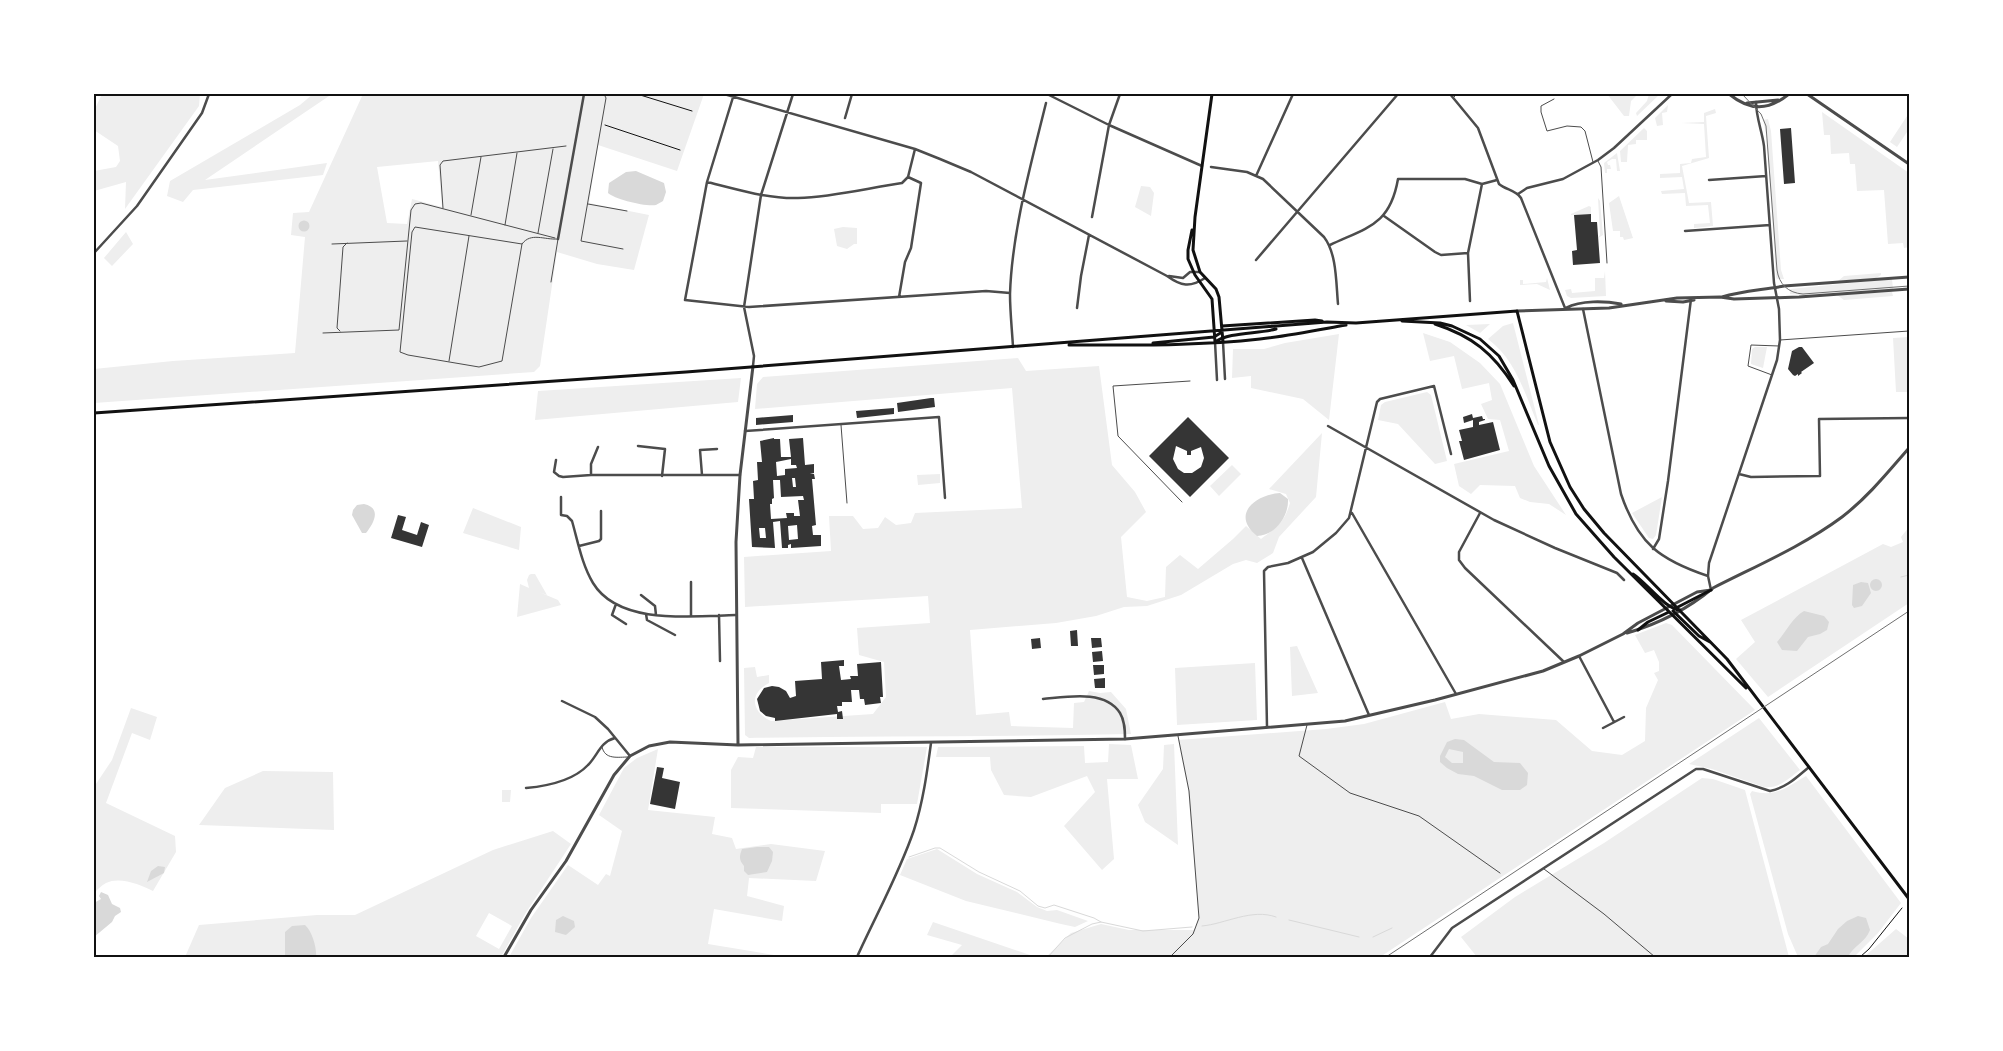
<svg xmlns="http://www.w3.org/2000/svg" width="2003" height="1051" viewBox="0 0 2003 1051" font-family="Ubuntu,sans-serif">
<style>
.green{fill:#eee;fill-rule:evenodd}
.water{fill:#d9d9d9;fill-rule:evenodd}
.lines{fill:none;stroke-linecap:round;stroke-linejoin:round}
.stream{stroke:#d9d9d9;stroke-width:1}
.building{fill:#353535;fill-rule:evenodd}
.path{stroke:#111;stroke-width:1}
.service{stroke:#4c4c4c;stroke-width:1}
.minor{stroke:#4c4c4c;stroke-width:2.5}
.tertiary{stroke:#4c4c4c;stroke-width:3}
.secondary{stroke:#111;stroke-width:3}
.tram{stroke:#707070;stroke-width:1}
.rail{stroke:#707070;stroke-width:1}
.neatline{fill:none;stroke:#111;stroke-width:2}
</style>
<rect width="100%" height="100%" fill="#fff"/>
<path class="green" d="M102 94H200L199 106 125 209 126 182 94 191V171L116 167 120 161 118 146 94 130V111Z
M313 94H332L205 180 327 163 323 175 193 190 183 202 167 196 170 181 300 105Z
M363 94H704L677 171 598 145 589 203 649 215 634 270 597 264 557 252 540 366 534 372 94 403V369L173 361 295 353 305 237 291 235 293 213 309 212ZM438 161 442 207 412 199 407 224 387 223 377 167Z
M1607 94H1638L1631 101 1629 116H1624Z
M1649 94H1660L1637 116 1636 113 1647 101Z
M1668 105 1667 112 1662 113 1663 125 1657 126 1655 118Z
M1715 109 1716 113 1706 116 1709 158 1682 166 1689 203 1711 202 1713 226 1694 228V224L1710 223 1708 205 1686 206 1685 193 1662 194 1661 191 1684 189 1682 177 1660 178V174L1680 173V164L1691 163 1692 159 1706 157 1704 124 1681 123 1704 122V113Z
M1822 112 1909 173V247L1904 248 1903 243 1888 244 1884 190 1857 191 1855 164H1850L1849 153 1831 154 1830 135H1824Z
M1909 113V129L1897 147 1890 142Z
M1768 119 1771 131 1781 270 1784 279H1777L1776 277 1767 139 1763 120Z
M1644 128 1647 131V140H1636V144L1628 145 1627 162H1621L1620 151Z
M1617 153 1620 171H1617L1616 159H1612L1607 162 1608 165H1610L1611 169H1607V173H1605L1604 163Z
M1141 186 1150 187 1154 193 1151 216 1135 207Z
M1619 196 1633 238 1624 240 1623 237H1620V231H1613L1609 203Z
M1598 198 1600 201 1603 235 1598 238 1600 235Z
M1589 206 1591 207V214L1571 215V214Z
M843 227 857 228V244H854L847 249 837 246 834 229Z
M126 232 133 244 112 266 104 258Z
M1605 271 1606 296 1571 298 1567 296 1565 290 1571 289 1572 293 1595 291V278H1604Z
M1881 273V275L1876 278 1838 281 1844 276Z
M1547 278 1550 290 1537 284 1520 285V280H1523V284L1546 282Z
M1892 279 1893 289 1802 295 1790 294V289Z
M1892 292 1893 296 1844 300 1837 295Z
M1513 323 1539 425H1538C1525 394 1516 360 1488 339L1503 326Z
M1490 324 1480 333 1466 325Z
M1423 333 1450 342 1480 363 1500 384 1534 466 1566 515 1549 504 1530 502 1520 498 1515 486 1480 485 1471 494 1459 486 1454 464 1509 451 1500 420 1488 419 1481 404 1492 400 1489 383 1462 389 1454 356 1430 361Z
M1339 334 1329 420 1303 399 1251 388V376L1232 378 1233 349H1264L1285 343Z
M1909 337V392H1896L1893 338Z
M1755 347H1767L1763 368 1751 364 1752 349Z
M1018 358 1026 371 1099 366 1112 465 1135 492 1146 512 1121 537 1127 597 1147 601 1165 597 1166 567 1180 555 1198 569 1233 539 1246 526 1261 539C1278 526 1284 523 1290 503L1286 494 1269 489 1322 433 1316 497 1279 537 1273 553 1257 563 1246 560 1233 564 1181 595 1147 606 1124 607 1096 616 1056 623 970 630 976 715 1009 712 1011 726 1073 728 1074 703 1084 702 1089 691 1100 693 1111 692 1126 709 1131 734C1004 737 877 736 749 738L745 735 744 668 755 667 757 677 769 675V683C748 694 752 712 771 721L873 714 886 697 884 662 859 655 857 628 930 623 928 596 745 607 744 557 831 551 829 516H853L863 529 878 528 885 517 896 525 911 523 915 513 1022 508 1012 388 755 409 757 384 763 377Z
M741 378 738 402 535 420 538 391Z
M1427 392 1431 395 1447 461 1435 464 1398 424 1378 420 1381 405 1385 402Z
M1232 465 1241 474 1219 496 1210 486Z
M940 474V483L918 485 917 475Z
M1662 497 1656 535 1653 539 1649 538 1632 513Z
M473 508 521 527 519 550 463 533Z
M1909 527V603L1768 697 1736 659 1755 642 1741 620 1883 544 1891 547 1903 542 1901 537Z
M531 574H535L547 595 539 592 558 600 561 605 517 617 520 584 529 588 527 580 529 575Z
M1666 623 1672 625 1755 710 1380 957H1046L1071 933 1101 924 1129 930H1194L1199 918 1188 789 1178 740 1326 729 1364 724 1445 702 1451 719 1479 714 1556 720 1592 751 1622 755 1645 741 1646 708 1658 680 1654 673 1659 671V662L1654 650 1645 653 1635 635Z
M1297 646 1318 693 1292 696 1290 647Z
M1255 663 1257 720 1177 725 1175 668Z
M131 708 157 717 150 740 132 733 106 803 175 836 176 852 153 891C141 885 120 876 106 883 102 885 97 890 94 893V787L112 760Z
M1759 718 1800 770C1789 778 1779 789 1764 787L1712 769 1689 764Z
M1109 744 1131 745 1138 779H1107L1114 859 1102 870 1064 826 1095 792 1087 776 1031 797 1004 795 991 770 990 757H936L938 747 1084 746 1085 763 1108 762Z
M1174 744 1178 845 1145 822 1138 805 1163 769 1164 745Z
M756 747H927L917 804H881V813L731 808V770L738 757 753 758Z
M658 749 648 810 715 817 712 834 732 838 736 849 771 844 825 851 816 881 749 878 747 896 784 906 782 921 714 909 708 944 786 957H509L531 918 568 865 598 885 606 874 610 876 622 831 599 815 624 768 637 758Z
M263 771 333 772 334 830 199 825 225 788Z
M1806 776 1901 903 1878 933 1854 957H1798L1788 934 1750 794 1752 791C1776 798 1787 787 1806 776Z
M1702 778 1713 779 1745 790 1789 957H1477L1461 937 1515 897 1604 843Z
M502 790H511L510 802H502Z
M553 831 571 844 525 914 501 957H185L199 925 317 915H355L493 850ZM489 913 512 926 499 949 476 936Z
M937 849 977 874 1017 892 1037 907 1047 911 1057 910 1088 921 1075 927 1061 924 966 901 900 875 907 859Z
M933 922 1036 957H950L962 945 927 935Z
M1896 929 1909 939V957H1864Z"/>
<path class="water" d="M636 171 664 183 666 192 663 201C661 202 658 204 656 205 646 207 614 199 608 193L609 183 626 172Z
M298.5 226a5.5 5.5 0 1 1 11 0a5.5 5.5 0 1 1-11 0Z
M1280 493 1288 499C1289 516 1275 536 1257 536 1231 515 1254 495 1280 493Z
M364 504C382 508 374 523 366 533H362L352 515 353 510 357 505Z
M1870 585a6 6 0 1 1 12 0a6 6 0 1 1-12 0Z
M1861 582 1868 583 1871 593 1862 606 1854 608 1852 605 1853 585Z
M1804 611 1824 616 1829 622 1827 630 1820 634 1808 637 1797 651 1782 650 1777 642C1786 632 1793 617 1804 611Z
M1455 739 1464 740 1494 762 1520 763 1528 773 1527 785 1520 790H1502L1474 776 1458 774 1447 768 1440 762V756L1447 742ZM1449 749 1463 752V763H1452L1445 757Z
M757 847H769L773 852 772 861 767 872 748 875 744 871V866C739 860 739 857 742 849Z
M158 866 165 867 164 873 147 882 151 871Z
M101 892 108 895 112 904 120 908 121 912 115 916 112 922 94 937V903L101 899 99 896Z
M563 916 574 921 575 927 566 935 555 932 556 920Z
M1858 916 1866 918 1870 930C1865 943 1853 946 1848 957H1814L1821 947 1828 944 1838 929 1847 921Z
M305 925C312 931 317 948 316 957H285V932L292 926Z"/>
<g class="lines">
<path class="stream" d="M1901 577 1909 575
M909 857 935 848H940L979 872 1020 891 1038 906 1045 908 1054 905 1094 918 1101 922
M1289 920 1359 937
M1202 926C1225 924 1252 908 1276 917
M1373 937 1392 928
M1048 957 1065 938 1092 924 1101 922 1143 931 1192 927"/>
</g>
<path class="building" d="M1791 128 1795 183 1784 184 1780 129Z
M1591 214V222H1597L1600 263 1573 265 1572 251 1577 250 1574 215Z
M1799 347H1802L1814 363 1801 372 1802 373 1798 376V374L1795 376 1793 375 1788 369 1792 351Z
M931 398H934L935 407 898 412 897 403Z
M894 408V414L857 418 856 411Z
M1472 414 1473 418 1482 416 1483 419H1485V420L1479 422V425L1493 422 1500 450 1464 460 1459 441H1462L1459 430 1473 427V420L1464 423 1463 417Z
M793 415V422L756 425V418Z
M1188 417 1229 458 1190 497 1149 456ZM1176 446 1187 451V455H1191V451L1201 447 1204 458 1201 467 1192 473H1184L1178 469 1173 459Z
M774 438V439H780L781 457H791L789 439 803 438 805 465 814 464V473H810L814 474 815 479H812L816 525 812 526 813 535H821V546L791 548V544L788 545V548H782L780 521 773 522 775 548 752 547 749 499H754L753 481 758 480 757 462H762L760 441ZM791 459V465H796L797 468 785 469V475L777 476 776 462ZM792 478H795L796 487H793ZM773 480H780L781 497 803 496 804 500H798L800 516H794V513H786L787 518 771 519 770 504H772V499L774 498ZM797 525 798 539 789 540 788 526ZM759 528H765L766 538H760Z
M398 515 406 517 402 530 417 535 421 522 429 525 422 547 391 538Z
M1077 630 1078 646H1071L1070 631Z
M1040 638 1041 648 1032 649 1031 639Z
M1091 638H1101L1102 647 1092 648Z
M1102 651 1103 661 1093 662 1092 652Z
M844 660V666H839L841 680 851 679 850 676H858L857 664 881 662 883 697H880L881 703 865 705 864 699H860L859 690H851L852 702H842V706H837L838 712 842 711 843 719H837V714L775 721V718L766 716 760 711 757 699 764 688 772 686 779 687 786 691 790 698 796 696 795 681 822 679 821 662Z
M1093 665H1104V674L1094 675Z
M1105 678V688H1095L1094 679Z
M657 767 664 768 662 778 680 782 675 809 650 804Z"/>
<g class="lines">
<path class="path" d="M637 94 692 111
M605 125 680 150
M1860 957 1869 949 1902 908"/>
<path class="service" d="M604 94 606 98 581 241 623 249
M1454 97 1457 94
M1554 99 1541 106V112L1547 131 1567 126 1581 127 1585 131 1593 162
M1598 161 1601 167 1607 263
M588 204 627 211
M443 208 440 165 443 161 566 146
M471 215 481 157
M505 225 517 153
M538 233 553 149
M332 244 407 241
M522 244 502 361 479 367 408 355 400 352 412 232 415 227 522 244C531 232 544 240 558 239L551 282
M340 331 337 328 343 247 347 243
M323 333 399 330 411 210 415 204 421 203 555 238
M1780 340 1909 331
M449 361 469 236
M1772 375 1748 366 1751 345 1779 346
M841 425 847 503
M1182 502 1118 436 1113 386 1190 381
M1307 725 1299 756 1350 793 1419 816 1500 873
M602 747C605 760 617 757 629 757
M1544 869 1604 914 1655 957
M1170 957 1193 934 1199 918 1189 791 1178 736"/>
<path class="minor" d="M724 94 915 149 940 159 971 172 1167 276C1181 286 1190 288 1205 278
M734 94 707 182 685 300 749 307 986 291 1010 293
M1047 94 1109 125 1202 166
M1450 94 1478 128 1499 184C1506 190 1516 190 1521 198L1565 308
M845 118 852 94
M1211 167 1247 172 1263 179 1324 237C1337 254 1336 283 1338 304
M1256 176 1293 94
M1709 180 1766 176
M707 182C737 189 767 199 798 198 833 197 868 188 902 183L908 177 915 149
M1518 194 1527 188 1563 179 1598 160 1614 148 1672 94
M1384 216 1435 252 1441 255 1468 253
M1092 217 1109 125 1120 94
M1685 231 1770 225
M558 239 584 94
M1330 245C1368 227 1390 225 1398 179H1465L1482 184 1497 180
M94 253 137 206 202 113 209 94
M1256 260 1398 94
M1169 276 1183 278 1190 272H1200
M899 297 905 262 911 248 921 183 908 177
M1470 301 1468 253 1482 184
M1077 308 1081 276 1089 235
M1583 309 1621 494C1638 544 1660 560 1708 576
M1215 342 1217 380
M1223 342 1225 379
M1013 347C1012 329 1010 312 1010 294 1012 231 1031 164 1046 103
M753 366 754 356 744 307 761 195 793 94
M1328 426 1494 520 1555 548 1617 573 1624 580
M745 431 939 417 945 498
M638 446 665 449 662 476
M556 460 554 472 559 476 563 477 591 475H740
M1739 474 1751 477 1820 476 1819 419 1909 418
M591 475V464L598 447
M702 475 700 450 717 449
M561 497V515L567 516 572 521C578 542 582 565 593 583 619 626 694 616 736 615
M1352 513 1456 694
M1480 513 1459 552V560L1465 568 1564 662
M579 546 599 541 601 539V511
M1653 549 1659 539 1668 481 1691 299
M1302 558 1369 715
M691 582V615
M1711 590 1708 576 1709 563 1777 360 1780 340 1779 309 1774 283 1764 146C1762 131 1756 117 1756 102
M641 595 655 606 656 615
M616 604 612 615 626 624
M646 614 647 620 675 635
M719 615 720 661
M1579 656 1614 722
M1043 699C1066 697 1105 689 1120 713 1125 721 1125 731 1125 739
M562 701 595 717 608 729 630 756
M1267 727 1264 571 1268 567 1288 563 1313 552 1336 533 1349 518 1377 402 1380 399 1434 386 1451 454
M1603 728 1624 717
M526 788C548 786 573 781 588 765 598 755 600 742 615 738
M857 957C876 915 899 874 914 830 923 802 927 773 931 743
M1430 957 1452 928 1696 769H1703L1770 791C1786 788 1797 777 1809 767"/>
<path class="tertiary" d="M1729 94C1750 111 1768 111 1789 94
M1807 94 1909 164
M1747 103 1778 100
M1722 297C1742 291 1763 290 1784 286L1909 277
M1666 301 1683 302 1694 300
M1566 308C1581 300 1605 301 1621 304
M1517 311 1609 308 1677 298 1720 297 1734 299 1799 297 1909 289
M1627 633C1658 624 1689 608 1713 588 1756 566 1803 546 1842 517 1868 497 1888 472 1909 448
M738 745 736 542 740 475 753 366
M504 957 531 910 566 861 614 775 630 756 649 746 670 742 738 745 1125 739 1345 721 1435 700 1543 671 1579 656 1623 634 1638 623 1697 592 1711 590"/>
<path class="secondary" d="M1212 94 1195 217 1193 250 1200 272 1216 289 1219 297 1223 342
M1192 230 1188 250V259L1195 275 1212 299 1215 342
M1402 321 1440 323 1452 326 1480 339 1499 356 1513 380 1549 466 1576 514 1614 557 1746 688
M1435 324C1472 336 1493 353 1514 386
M1222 326 1315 320 1322 321
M1215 342C1229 332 1258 334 1276 329
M1153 343 1214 337 1222 332
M1069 345C1133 345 1197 346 1260 339 1289 336 1318 330 1346 325
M94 413 686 372 1327 322 1356 323 1517 311 1550 442 1570 487 1584 509 1604 533 1727 659 1909 899
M1633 574C1647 583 1665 609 1680 610
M1676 608 1711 590
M1673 611 1699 636 1710 642
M1638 630 1648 622 1669 612"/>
<path class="tram" d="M1742 94 1761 114 1766 126 1777 270C1779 284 1788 293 1803 294L1909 286"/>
<path class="rail" d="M1386 957 1909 611"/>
</g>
<rect width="2003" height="1051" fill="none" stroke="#ffffff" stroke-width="190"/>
<rect x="95" y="95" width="1813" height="861" class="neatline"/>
</svg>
